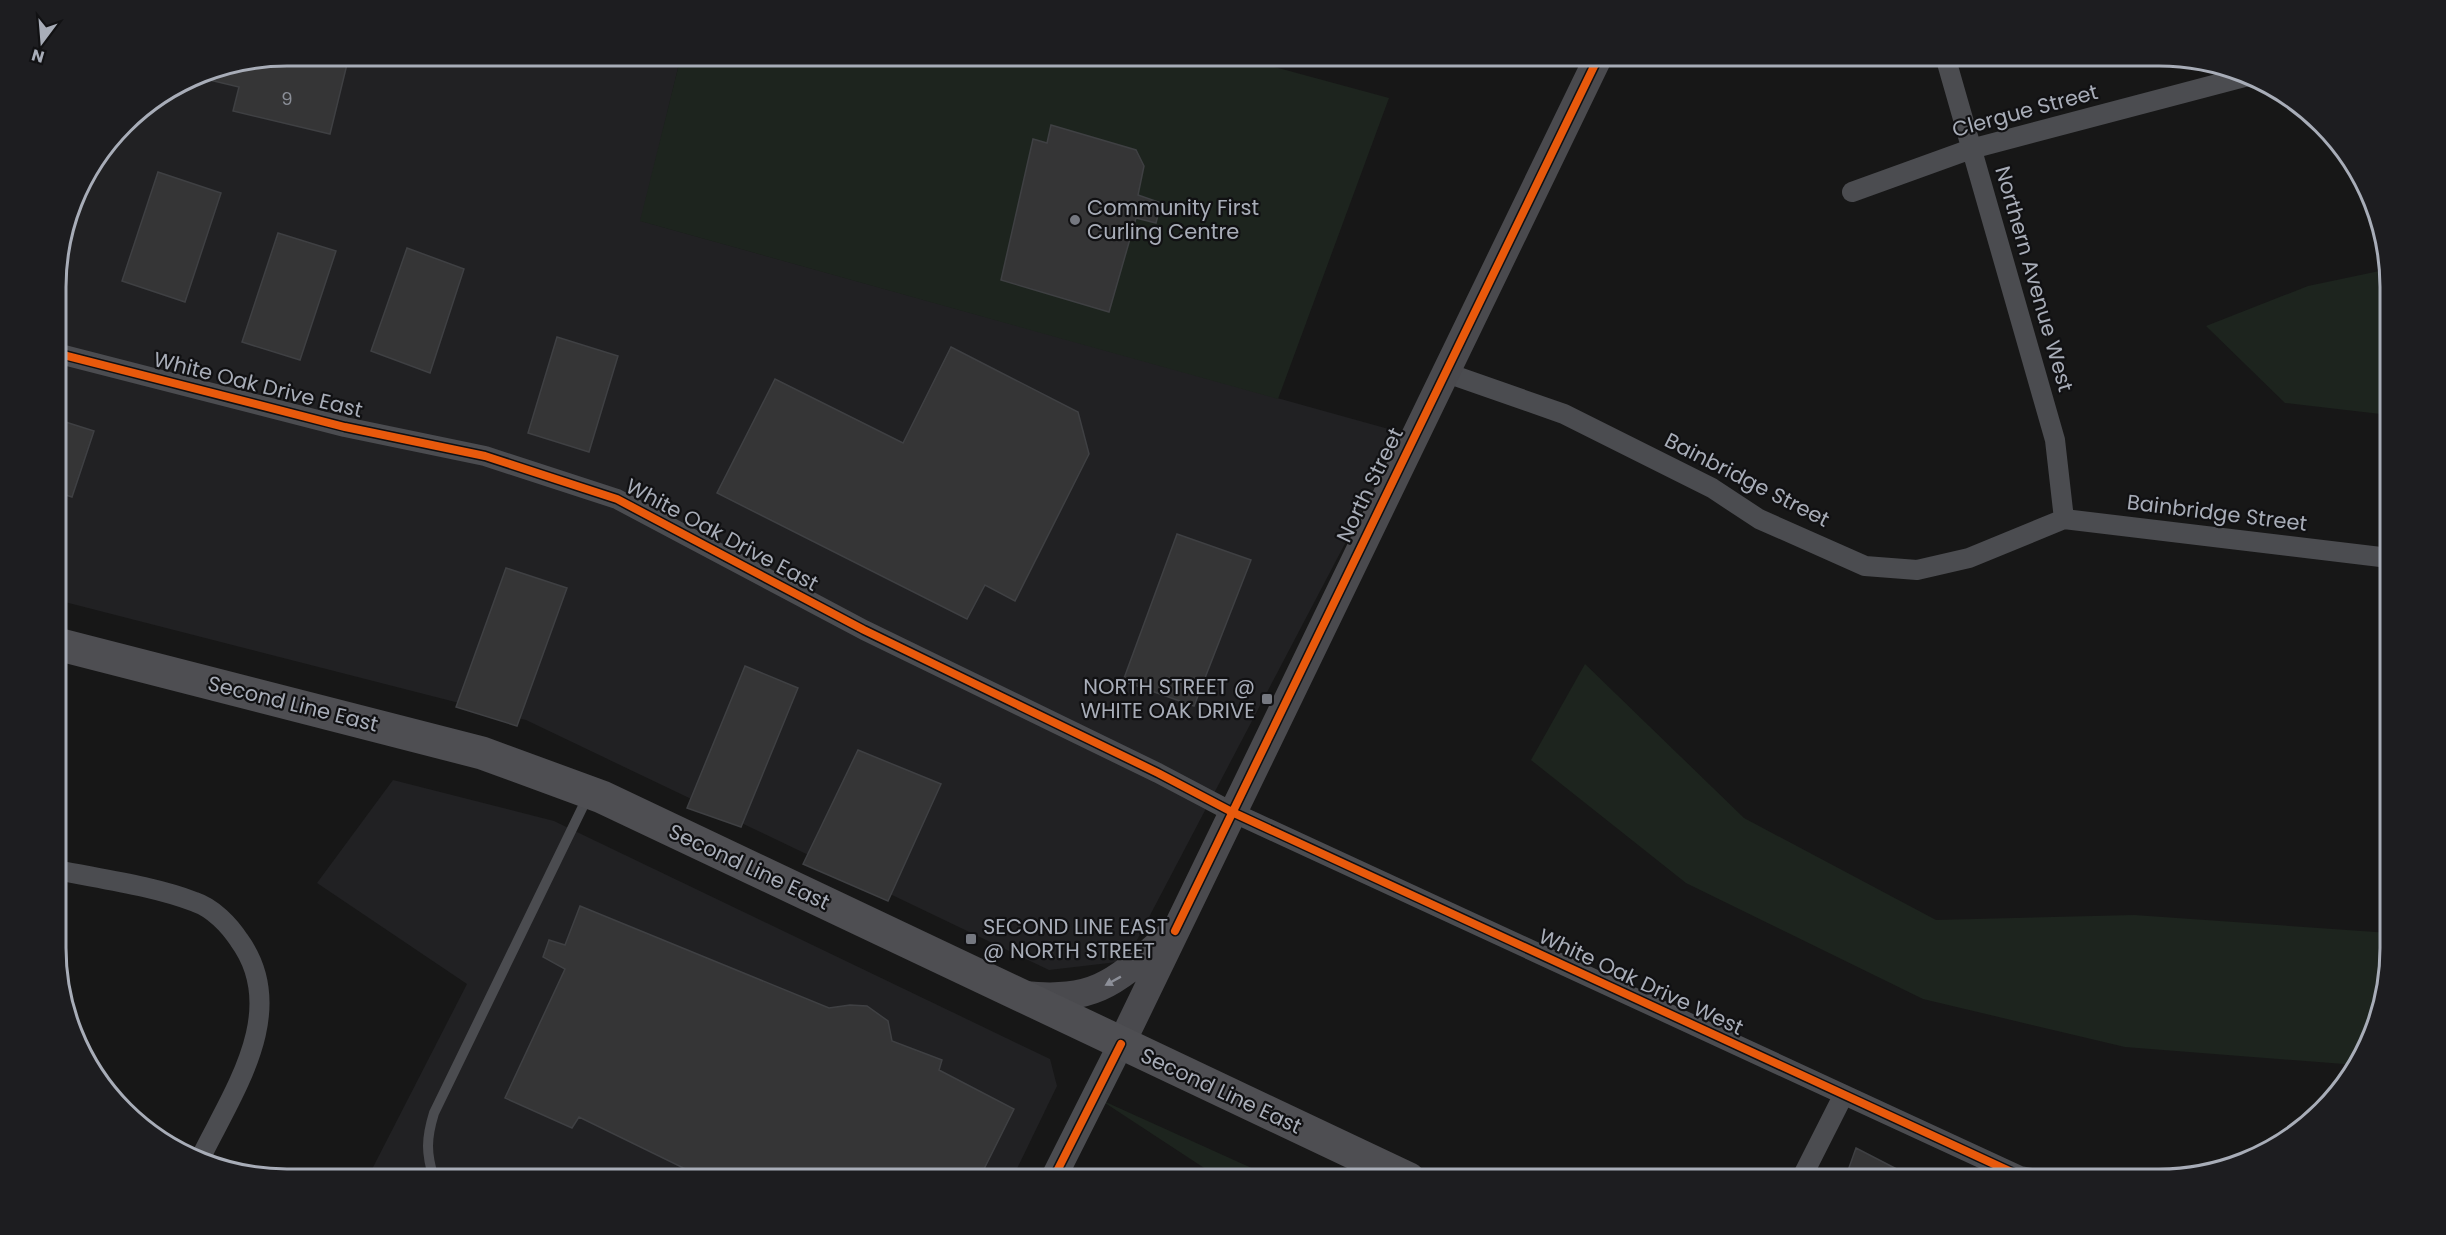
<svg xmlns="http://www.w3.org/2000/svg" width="2446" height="1235" viewBox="0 0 2446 1235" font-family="Poppins,sans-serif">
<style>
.built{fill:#212123}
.green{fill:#1d241e}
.building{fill:#353536;stroke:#3f4043;stroke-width:1.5}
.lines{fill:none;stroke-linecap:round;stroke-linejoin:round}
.service{stroke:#4b4c50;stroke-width:10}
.minor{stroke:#4b4c50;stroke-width:20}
.tertiary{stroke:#4b4c50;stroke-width:26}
.secondary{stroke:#4a4a4e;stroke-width:28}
.trunk{stroke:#4e4e52;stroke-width:33}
.cycleway-casing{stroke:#111113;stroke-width:11}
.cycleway{stroke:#e8590c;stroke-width:8}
.oneway{fill:#8c8f98}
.poi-dot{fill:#757880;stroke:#111113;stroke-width:2}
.labels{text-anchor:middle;stroke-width:4.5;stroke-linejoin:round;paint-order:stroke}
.number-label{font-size:18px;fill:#8b8f98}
.street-label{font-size:21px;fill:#a8adb8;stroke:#111113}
.poi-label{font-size:21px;fill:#a8adb8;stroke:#111113;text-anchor:start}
.rim{fill:none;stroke:#a8adb8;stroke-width:3}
</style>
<rect width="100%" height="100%" fill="#171717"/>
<path class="built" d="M287 56H681L641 221 1403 433 1126 961 1049 970 526 720 57 600 56 271 79 185 134 113 198 73Z
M393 780 554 821 1050 1059 1057 1086 1012 1179H367L467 984 317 883Z"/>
<path class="green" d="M681 56H1234L1389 98 1278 399 640 221Z
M2389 269V415L2285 403 2206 326 2308 286Z
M1585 664 1744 818 1936 920 2134 915 2390 933V949L2367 1050 2357 1065 2125 1047 1923 999 1686 883 1531 760Z
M1099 1099 1276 1179H1221Z"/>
<path class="building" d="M287 56H349L330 134 233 111 239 87 193 76Z
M1051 125 1136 150 1144 166 1138 195 1161 203 1156 223 1136 218 1109 312 1001 280 1033 139 1047 143Z
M158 172 221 193 185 302 122 281Z
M278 233 336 251 300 360 242 342Z
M407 248 464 269 430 373 371 351Z
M557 337 618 356 589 452 528 433Z
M951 347 1078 412 1089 454 1015 601 985 585 967 619 717 493 775 379 903 443Z
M56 419 94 431 72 497 56 492Z
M1177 534 1251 560 1194 706 1123 681Z
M506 568 567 588 517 726 456 707Z
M745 666 798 688 741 827 687 808Z
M858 750 941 784 888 901 803 864Z
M580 906 829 1008 850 1005 867 1006 888 1021 892 1041 942 1060 939 1070 1014 1109 979 1179H706L579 1117 572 1128 505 1098 565 969 543 957 549 940 565 945Z
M1856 1148 1916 1179H1845Z"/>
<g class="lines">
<path class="service" d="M434 1179C426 1153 426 1139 434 1113L588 796"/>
<path class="minor" d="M1945 56 2055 440 2064 519
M1852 192 1971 149 2248 76
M56 353 345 427 485 456 617 499 864 630 1158 773 1232 812 2020 1176 2037 1179
M1444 372 1564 414 1712 488 1759 519 1865 566 1917 570 1969 558 2064 519 2389 558
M57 870C101 879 153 886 195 902 213 908 229 925 239 940 291 1011 232 1093 200 1159
M1801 1179 1843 1096"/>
<path class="tertiary" d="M1053 1179 1121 1044"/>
<path class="secondary" d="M1024 995C1095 1002 1114 983 1166 938
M1121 1044 1599 56"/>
<path class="trunk" d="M57 644 482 753 602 797 1409 1179"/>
<g class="cycleway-casing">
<path id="cycleway" d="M56 353 345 427 485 456 617 499 864 630 1158 773 1232 812 2020 1176 2037 1179
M1175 931 1599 56
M1053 1179 1121 1044"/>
</g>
<use href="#cycleway" class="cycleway"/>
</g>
<defs><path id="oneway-solid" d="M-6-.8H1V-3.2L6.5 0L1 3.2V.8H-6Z" transform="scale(1.5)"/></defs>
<use class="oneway" href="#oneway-solid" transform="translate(1113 981) rotate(151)"/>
<g class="poi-dot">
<circle cx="1075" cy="220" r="6"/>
<rect x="1261" y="693" width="12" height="12" rx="3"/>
<rect x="965" y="933" width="12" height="12" rx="3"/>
</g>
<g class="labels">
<g class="number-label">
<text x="287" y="105">9</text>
</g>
<g class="street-label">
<text transform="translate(2025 111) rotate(-15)" y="7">Clergue Street</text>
<text transform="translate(2034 279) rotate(74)" y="7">Northern Avenue West</text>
<text transform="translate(258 385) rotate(14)" y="7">White Oak Drive East</text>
<text transform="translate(1747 480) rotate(27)" y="7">Bainbridge Street</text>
<text transform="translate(1370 485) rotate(-64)" y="7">North Street</text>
<text transform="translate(2217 513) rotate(7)" y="7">Bainbridge Street</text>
<text transform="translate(722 535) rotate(28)" y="7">White Oak Drive East</text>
<text transform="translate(293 704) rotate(14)" y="7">Second Line East</text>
<text transform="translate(749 867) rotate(25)" y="7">Second Line East</text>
<text transform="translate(1641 982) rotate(25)" y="7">White Oak Drive West</text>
<text transform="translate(1221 1091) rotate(25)" y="7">Second Line East</text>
</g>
<g class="poi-label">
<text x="1087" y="215">Community First<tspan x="1087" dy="24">Curling Centre</tspan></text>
<text x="1255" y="694" text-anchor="end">NORTH STREET @<tspan x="1255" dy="24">WHITE OAK DRIVE</tspan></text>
<text x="983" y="934">SECOND LINE EAST<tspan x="983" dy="24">@ NORTH STREET</tspan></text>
</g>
</g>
<path d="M0 0H2446V1235H0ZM287 66H2159A221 221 0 0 1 2380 287V948A221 221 0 0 1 2159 1169H287A221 221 0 0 1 66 948V287A221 221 0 0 1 287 66Z" fill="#1d1d20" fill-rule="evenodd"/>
<path class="rim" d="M287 66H2159A221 221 0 0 1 2380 287V948A221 221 0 0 1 2159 1169H287A221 221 0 0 1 66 948V287A221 221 0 0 1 287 66Z"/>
<g transform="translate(42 42) rotate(196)" stroke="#111113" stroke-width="4.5" paint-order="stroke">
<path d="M0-4.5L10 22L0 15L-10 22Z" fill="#a8adb8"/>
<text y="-9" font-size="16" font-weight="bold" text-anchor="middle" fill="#a8adb8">N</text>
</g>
</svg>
